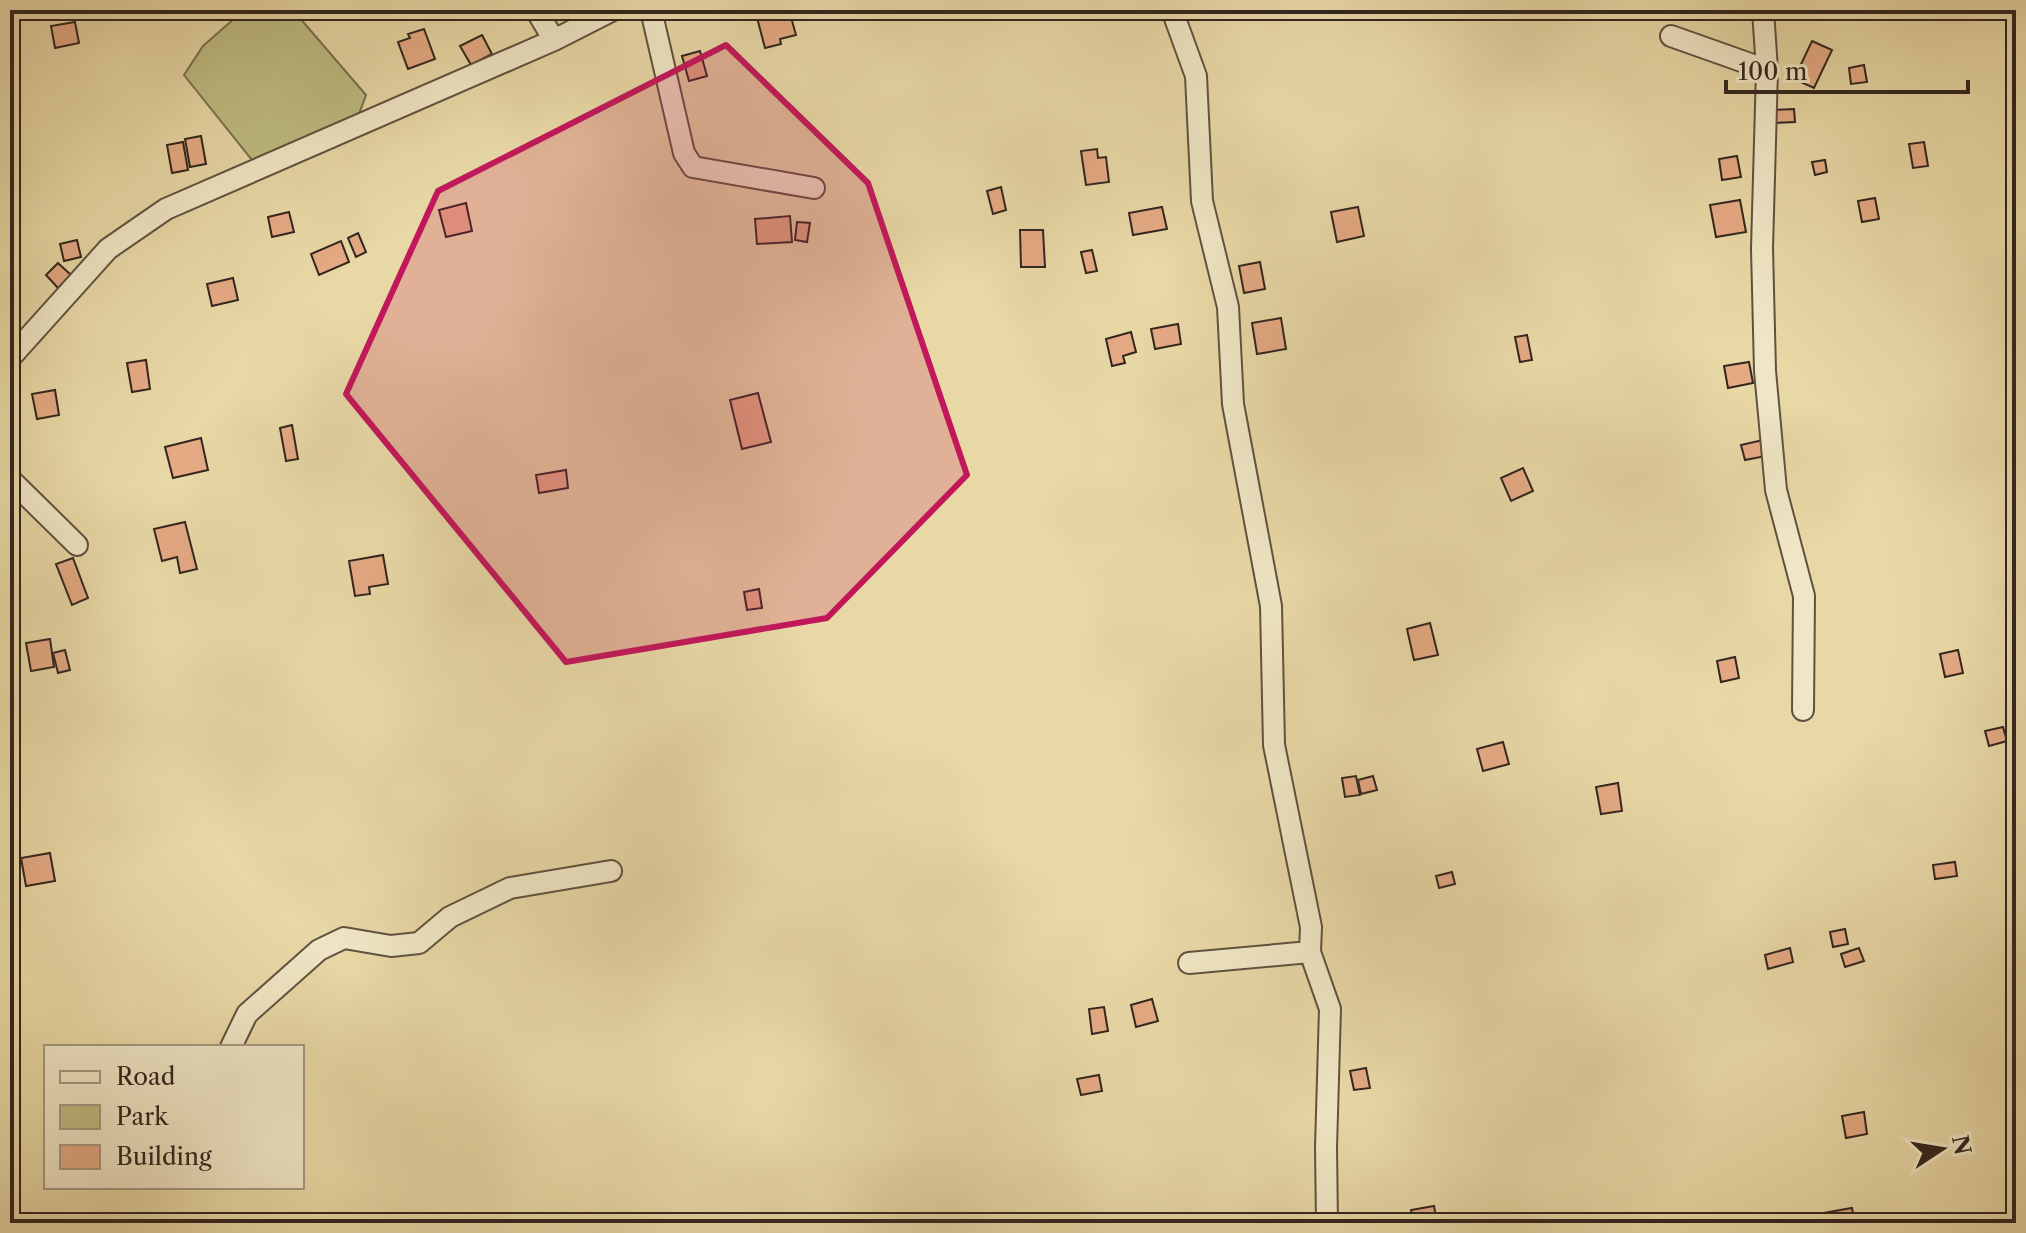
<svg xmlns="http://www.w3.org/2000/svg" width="2026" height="1233" viewBox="0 0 2026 1233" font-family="'Libre Caslon Text',serif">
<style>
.green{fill:#bebc81;stroke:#787150;stroke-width:2}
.building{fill:#e5aa84;stroke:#32261e;stroke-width:2}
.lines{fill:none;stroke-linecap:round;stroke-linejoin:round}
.minor-casing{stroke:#605240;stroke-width:24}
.minor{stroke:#f0e6c5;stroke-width:20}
.marked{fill:#c2185b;fill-opacity:0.2;stroke:#c2185b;stroke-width:6;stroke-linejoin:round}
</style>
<rect width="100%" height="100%" fill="#e8d8a6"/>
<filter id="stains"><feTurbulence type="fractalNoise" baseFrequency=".0025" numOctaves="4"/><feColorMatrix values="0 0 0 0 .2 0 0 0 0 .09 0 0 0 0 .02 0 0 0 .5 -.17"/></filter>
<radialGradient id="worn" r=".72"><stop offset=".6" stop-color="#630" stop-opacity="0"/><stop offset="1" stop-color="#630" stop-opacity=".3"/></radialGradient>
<path class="green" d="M244 10H293L366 95 356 122 256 165 184 75 203 46Z"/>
<path class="building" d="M755 10H789L796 35 780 39 781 44 765 48Z
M75 22 79 43 55 48 51 26Z
M424 29 435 59 408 69 398 42 410 38 408 34Z
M482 35 492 54 471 65 460 46Z
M1812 41 1832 50 1814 88 1794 79Z
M700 51 707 76 689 81 682 56Z
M1864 65 1867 82 1851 84 1849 68Z
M1794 109 1795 122 1773 123 1772 110Z
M201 136 206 164 190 167 185 139Z
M183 142 188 170 172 173 167 145Z
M1924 142 1928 166 1913 168 1909 144Z
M1097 149 1098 158 1106 157 1109 182 1086 185 1081 151Z
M1737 156 1741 177 1722 180 1719 159Z
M1825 160 1827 172 1815 175 1812 162Z
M1001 187 1006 210 993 214 987 191Z
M1875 198 1879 219 1862 222 1858 201Z
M1740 200 1746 232 1716 237 1710 205Z
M466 203 472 231 446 237 439 210Z
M1162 207 1167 229 1133 235 1129 213Z
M1358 207 1364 236 1337 242 1331 212Z
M289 212 294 232 272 237 268 217Z
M790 216 792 242 757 244 755 219Z
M797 222 810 223 807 242 795 240Z
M1020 230H1043L1045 267H1021Z
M358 233 366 252 356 257 348 238Z
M77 240 81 257 64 261 60 244Z
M341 241 349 262 319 275 311 254Z
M1092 250 1097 271 1086 273 1081 252Z
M1260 262 1265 289 1244 293 1239 266Z
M58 263 71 275 58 288 46 275Z
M233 278 238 300 212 306 207 284Z
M1281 318 1286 349 1257 354 1252 323Z
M1178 324 1181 344 1155 349 1151 329Z
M1131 332 1136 352 1123 356 1125 363 1112 366 1106 339Z
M1527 335 1532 360 1520 362 1515 337Z
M146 360 150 389 132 392 127 363Z
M1749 362 1753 383 1728 388 1724 366Z
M55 390 59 415 37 419 32 394Z
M758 393 771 442 742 449 730 400Z
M292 425 298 459 286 461 280 428Z
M201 438 208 470 173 478 165 447Z
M1763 440 1766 456 1745 460 1741 445Z
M1523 468 1533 491 1511 501 1501 478Z
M566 470 568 488 539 493 536 475Z
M185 522 197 569 180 573 177 557 162 561 154 529Z
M383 555 388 584 369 587 370 594 355 596 349 561Z
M73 558 88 598 72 605 56 564Z
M759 589 762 608 747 610 744 592Z
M1430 623 1438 655 1414 660 1407 629Z
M50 639 54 667 31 671 26 643Z
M65 650 70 670 58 673 53 653Z
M1958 650 1963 673 1945 677 1940 654Z
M1735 657 1739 678 1721 682 1717 661Z
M2003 727 2007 741 1989 746 1985 731Z
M1503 742 1509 764 1483 771 1477 749Z
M1356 776 1360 795 1345 797 1342 778Z
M1373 776 1377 790 1361 794 1358 780Z
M1618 783 1622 811 1601 814 1596 787Z
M50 853 55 881 26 886 21 858Z
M1955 862 1957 876 1935 879 1933 865Z
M1452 872 1455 884 1439 888 1436 876Z
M1845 929 1848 944 1833 947 1830 932Z
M1790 948 1793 962 1768 969 1765 955Z
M1859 948 1864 961 1845 967 1841 954Z
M1152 999 1158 1021 1136 1027 1131 1005Z
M1104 1007 1108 1031 1092 1034 1089 1009Z
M1366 1068 1370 1088 1354 1090 1350 1071Z
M1099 1075 1102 1091 1081 1095 1077 1079Z
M1864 1112 1867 1134 1846 1138 1842 1116Z
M1434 1206 1437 1223H1414L1411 1210Z
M1852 1208 1855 1223H1824L1823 1213Z"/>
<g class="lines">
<g class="minor-casing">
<path id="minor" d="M536 10 554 40
M651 10 684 153 693 167 814 188
M1172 10 1196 76 1202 201 1228 307 1233 404 1271 606 1274 745 1311 927 1310 952 1330 1009 1326 1148 1327 1223
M1763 10 1767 70 1762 248 1765 371 1776 490 1804 596 1803 710
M1671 36 1767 70
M10 358 108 249 166 209 554 40 613 10
M10 479 77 545
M1189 963 1310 952
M231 1047 247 1014 319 950 344 938 391 946 419 943 450 917 510 888 611 871"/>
</g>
<use href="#minor" class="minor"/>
</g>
<path class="marked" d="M726 45 868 183 967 475 827 618 566 662 346 394 438 191Z"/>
<rect width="2026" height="1233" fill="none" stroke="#e8d8a6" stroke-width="40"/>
<rect x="12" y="12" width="2002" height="1209" fill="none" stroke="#32261e" stroke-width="4"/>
<rect x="20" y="20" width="1986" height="1193" fill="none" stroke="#32261e" stroke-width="2"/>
<rect x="44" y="1045" width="260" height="144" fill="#f0e6c5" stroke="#a49982" stroke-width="2"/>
<rect x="60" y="1071" width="40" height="12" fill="#f0e6c5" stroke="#a49982" stroke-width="2"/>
<text x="116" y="1085" font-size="24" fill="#32261e">Road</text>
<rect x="60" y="1105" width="40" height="24" fill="#bebc81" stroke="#a49982" stroke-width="2"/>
<text x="116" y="1125" font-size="24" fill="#32261e">Park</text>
<rect x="60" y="1145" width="40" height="24" fill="#e5aa84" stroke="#a49982" stroke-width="2"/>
<text x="116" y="1165" font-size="24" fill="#32261e">Building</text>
<g transform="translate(1942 1149) rotate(78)" stroke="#f0e6c5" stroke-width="6" paint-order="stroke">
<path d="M0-6L14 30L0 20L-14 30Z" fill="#32261e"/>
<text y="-12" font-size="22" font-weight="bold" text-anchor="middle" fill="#32261e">N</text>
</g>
<path d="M1726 80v12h242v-12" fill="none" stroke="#32261e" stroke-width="4"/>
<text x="1738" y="80" font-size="24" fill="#32261e" stroke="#f0e6c5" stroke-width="6" paint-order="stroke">100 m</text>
<rect width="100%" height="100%" filter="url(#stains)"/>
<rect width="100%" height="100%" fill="url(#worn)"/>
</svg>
